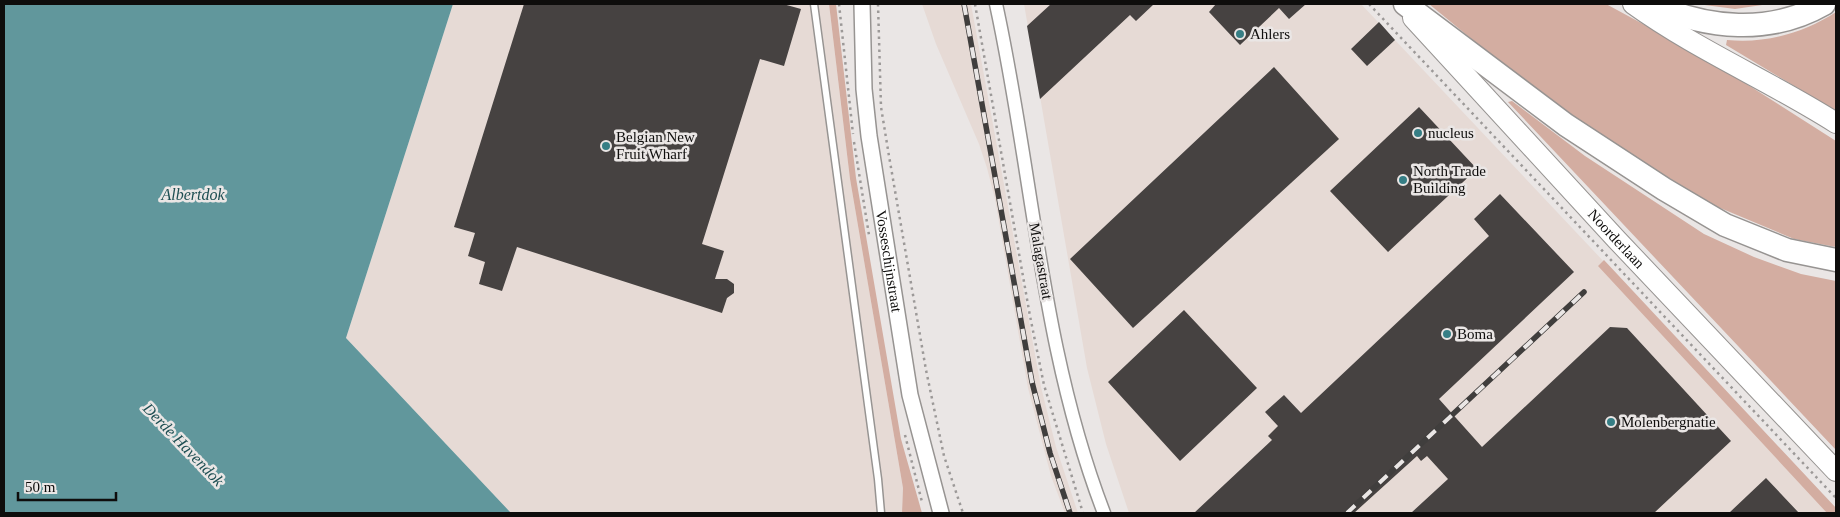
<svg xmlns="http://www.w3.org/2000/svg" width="1840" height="517" viewBox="0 0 1840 517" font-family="'Times New Roman',serif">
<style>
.built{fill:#e6dad5}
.green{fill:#d3ada1}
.water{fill:#61979c}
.building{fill:#464241}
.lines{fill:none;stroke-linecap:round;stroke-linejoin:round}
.service-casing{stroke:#979492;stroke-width:9}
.minor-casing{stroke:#979492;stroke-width:15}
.tertiary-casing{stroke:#979492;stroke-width:18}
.primary-casing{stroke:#979492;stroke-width:22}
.trunk-casing{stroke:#979492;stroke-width:22}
.motorway-casing{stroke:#979492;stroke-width:25}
.path{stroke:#9c9998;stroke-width:2.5;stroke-dasharray:2.5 4;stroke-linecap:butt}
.service{stroke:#fff;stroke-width:6}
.minor{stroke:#fff;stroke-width:12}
.tertiary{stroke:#fff;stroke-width:15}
.primary{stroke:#fff;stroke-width:20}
.trunk{stroke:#fff;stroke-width:20}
.motorway{stroke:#fff;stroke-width:22}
.rail-casing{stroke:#403e3d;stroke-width:5.5}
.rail{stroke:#eae6e5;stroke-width:4;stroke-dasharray:11;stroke-linecap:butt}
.poi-dot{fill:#367e85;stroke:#eae6e5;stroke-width:2}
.labels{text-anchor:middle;stroke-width:5;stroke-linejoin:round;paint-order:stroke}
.poi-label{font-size:15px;fill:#0e0d0c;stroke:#eae6e5;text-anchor:start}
.street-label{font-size:15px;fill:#0e0d0c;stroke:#eae6e5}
.water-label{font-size:16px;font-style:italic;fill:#1d4e52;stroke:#eae6e5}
</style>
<rect width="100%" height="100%" fill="#eae6e5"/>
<path class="built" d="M453 4H829L850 179 903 488 902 513H511L346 338Z
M922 4H971L1041 387 1056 447 1078 513H1065L1051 476 1028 388 995 199 987 168 979 144 936 44Z
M1024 4H1361L1836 508V513H1129L1106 444 1087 368Z"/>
<path class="green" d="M829 4H836L856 178 901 439 922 513H902L903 488 850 179Z
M1429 4H1606L1704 57 1836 141V247L1794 239 1713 205 1583 125 1502 64Z
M1697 4H1769L1735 9Z
M1836 12V111L1726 45 1727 40C1765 44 1804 33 1836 12Z
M1512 101 1585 156 1704 234 1754 257 1801 274 1836 281V450L1508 102Z
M1604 260 1836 508V513H1827L1598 266Z"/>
<path class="water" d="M4 4H453L346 338 511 513H4Z"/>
<path class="building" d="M524 4H783L801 9 784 66 760 59 702 244 724 251 715 279H727L734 284V293L727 298 722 313 517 247 502 291 479 284 485 262 468 256 475 233 454 227Z
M1051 4H1154L1136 21 1130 15 1040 99 1027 26Z
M1216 4H1306L1289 19 1279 8 1240 45 1209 12Z
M1379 22 1395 40 1367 66 1351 49Z
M1274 67 1339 139 1133 328 1070 259Z
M1419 107 1477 169 1388 252 1330 191Z
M1500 194 1574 272 1439 399 1482 447 1610 327 1627 328 1731 441 1654 513H1411L1448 479 1427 456 1421 461 1417 456 1354 513H1194L1272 440 1268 436 1278 426 1265 412 1284 395 1301 413 1489 236 1474 219Z
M1184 310 1257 388 1180 461 1108 382Z
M1766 478 1799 513H1729Z"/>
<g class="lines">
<g class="service-casing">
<path id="service" d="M814 4 878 479 881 513"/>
</g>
<g class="minor-casing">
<path id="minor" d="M996 4C1033 173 1041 350 1104 513"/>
</g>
<g class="tertiary-casing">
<g id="tertiary">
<path id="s1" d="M862 4 864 89 869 136 910 395 941 513"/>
</g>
</g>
<g class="primary-casing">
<g id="primary">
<path id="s2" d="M1413 18 1617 240 1836 471"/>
</g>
</g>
<g class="trunk-casing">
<path id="trunk" d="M1633 4C1697 50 1770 81 1836 123"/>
</g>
<g class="motorway-casing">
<path id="motorway" d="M1405 4 1566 125 1664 189 1725 225 1787 250 1836 260
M1652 4C1707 29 1770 35 1824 4"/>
</g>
<path class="path" d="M839 4 853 134
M878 4 881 107 889 156 926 370 944 456 963 513
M975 4 1030 316 1044 385 1083 513
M1369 4 1836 498
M854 142 869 235
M905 435 922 502"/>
<use href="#service" class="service"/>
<use href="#minor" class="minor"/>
<use href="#tertiary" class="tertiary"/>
<use href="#primary" class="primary"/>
<use href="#trunk" class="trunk"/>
<use href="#motorway" class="motorway"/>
<g class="rail-casing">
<path id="rail" d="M964 4 1032 382 1050 453 1070 513
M1347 513 1584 292"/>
</g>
<use href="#rail" class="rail"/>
</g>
<g class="poi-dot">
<circle cx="1240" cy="34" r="5"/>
<circle cx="1418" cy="133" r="5"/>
<circle cx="606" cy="146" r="5"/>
<circle cx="1403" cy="180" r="5"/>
<circle cx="1447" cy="334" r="5"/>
<circle cx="1611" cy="422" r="5"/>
</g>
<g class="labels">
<g class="poi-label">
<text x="1250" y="39">Ahlers</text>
<text x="1428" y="138">nucleus</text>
<text x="616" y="142">Belgian New<tspan x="616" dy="17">Fruit Wharf</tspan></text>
<text x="1413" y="176">North Trade<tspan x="1413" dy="17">Building</tspan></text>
<text x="1457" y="339">Boma</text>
<text x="1621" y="427">Molenbergnatie</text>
</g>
<g class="street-label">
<text dy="5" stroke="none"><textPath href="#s2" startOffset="300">Noorderlaan</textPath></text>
<text dy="5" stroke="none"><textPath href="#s1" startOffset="259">Vosseschijnstraat</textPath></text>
<text transform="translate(1041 261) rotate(80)" y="5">Malagastraat</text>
</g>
<g class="water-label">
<text x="193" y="200">Albertdok</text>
<text transform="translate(184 444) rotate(46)" y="6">Derde Havendok</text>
</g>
</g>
<rect width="1840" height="517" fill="none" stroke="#0e0d0c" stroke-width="10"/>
<path d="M18 492v8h98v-8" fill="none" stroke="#0e0d0c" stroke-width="2.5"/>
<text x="25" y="492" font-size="15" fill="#0e0d0c" stroke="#eae6e5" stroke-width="4" paint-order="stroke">50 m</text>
</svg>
